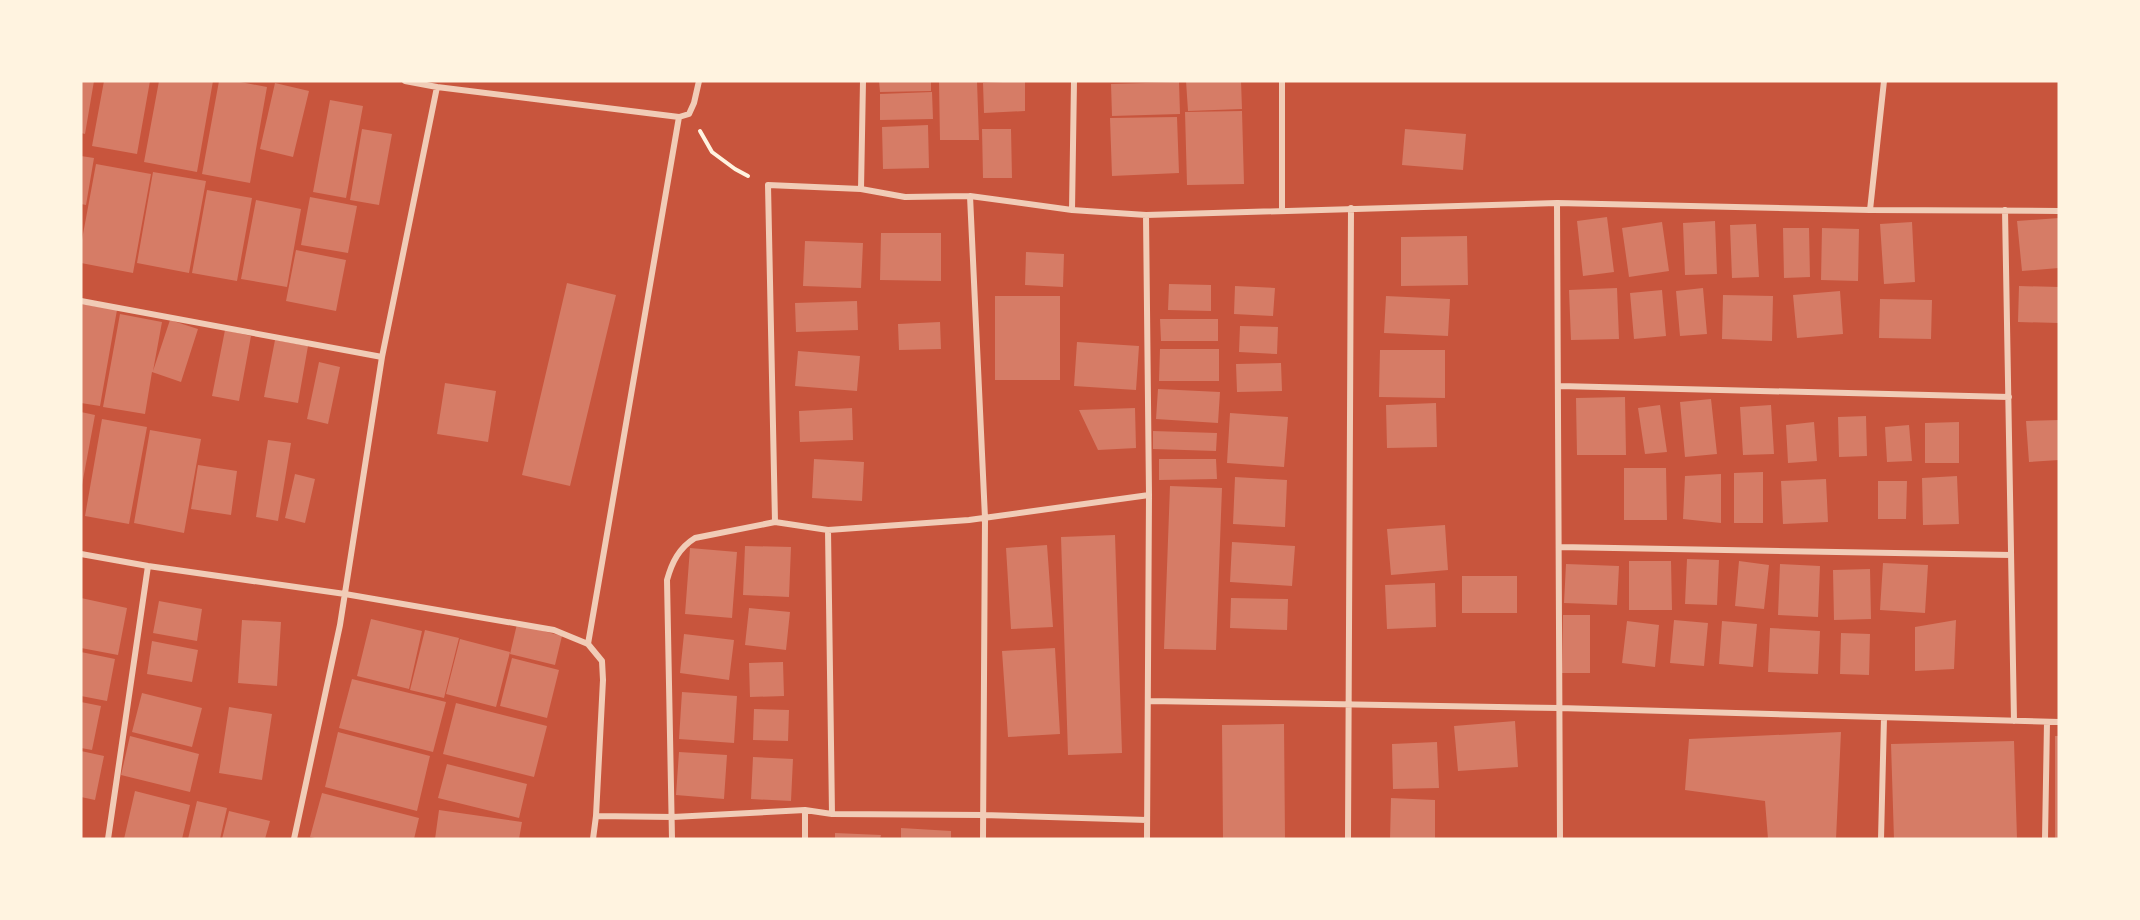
<svg xmlns="http://www.w3.org/2000/svg" width="2140" height="920" viewBox="0 0 2140 920" font-family="'Fira Sans',sans-serif">
<style>
.building{fill:#d67c66}
.lines{fill:none;stroke-linecap:round;stroke-linejoin:round}
.path{stroke:#fff3e0;stroke-width:4}
.minor{stroke:#f1ccb7;stroke-width:6}
</style>
<rect width="100%" height="100%" fill="#c8553d"/>
<path class="building" d="M81 81H94L85 134 81 133Z
M104 81H150L137 154 92 146Z
M159 81H213L197 172 144 162Z
M219 81H235L267 87 250 183 202 174Z
M879 81H931V91L880 92Z
M939 81H977L979 140H940Z
M1025 81V111L984 113 983 83Z
M1186 81H1241L1242 109 1188 111Z
M1179 82 1180 114 1112 116 1111 84Z
M275 83 309 91 293 157 260 149Z
M932 92 933 119 880 120V94Z
M330 100 363 106 346 198 313 192Z
M1242 111 1244 184 1187 185 1185 112Z
M1177 117 1179 173 1112 176 1110 118Z
M928 125 929 168 883 169 882 127Z
M362 129 392 134 379 205 350 200Z
M982 129H1011L1012 178H983Z
M1405 129 1466 134 1463 170 1402 165Z
M81 156 94 158 86 205 81 204Z
M96 164 151 174 133 273 81 263V245Z
M153 172 206 181 189 273 137 263Z
M207 190 252 198 237 281 192 273Z
M310 197 357 206 348 253 301 245Z
M256 200 301 209 287 287 241 279Z
M1607 217 1614 272 1583 276 1577 221Z
M2059 218V268L2022 271 2017 221Z
M1715 221 1717 274 1685 275 1683 223Z
M1662 222 1669 271 1629 277 1622 228Z
M1912 222 1915 282 1884 284 1880 224Z
M1756 224 1759 277 1732 278 1730 225Z
M1783 228H1809L1810 277 1784 278Z
M1822 228 1859 229 1858 281 1821 280Z
M881 233H941V281L880 280Z
M1467 236 1468 285 1401 286V237Z
M805 241 863 243 861 288 803 286Z
M296 250 346 260 336 311 286 301Z
M1026 252 1064 254 1063 287 1025 285Z
M567 283 616 295 570 486 522 475Z
M1169 284 1211 285V311L1168 310Z
M1235 286 1275 288 1273 316 1234 314Z
M2019 286 2059 287V323L2018 322Z
M1617 288 1619 339 1571 340 1569 290Z
M1703 288 1707 334 1680 336 1676 291Z
M1662 290 1666 336 1634 339 1630 293Z
M1840 291 1843 334 1797 338 1793 295Z
M1723 295 1773 296 1772 341 1722 339Z
M995 296H1060V380H995Z
M1386 296 1450 299 1448 336 1384 333Z
M1880 299 1932 300 1931 339 1879 338Z
M857 301 858 330 796 332 795 303Z
M81 304 117 310 100 406 81 403Z
M120 314 162 322 153 371 170 320 198 329 181 382 152 372 145 414 103 407Z
M1160 319H1218V341H1161Z
M940 322 941 349 899 350 898 324Z
M1240 326 1278 327 1277 354 1239 352Z
M225 330 251 336 239 401 212 396Z
M275 340 308 346 298 403 264 397Z
M1077 342 1139 346 1136 390 1074 386Z
M1160 349H1219V381H1159Z
M1380 350H1445V398L1379 397Z
M798 351 860 356 857 391 795 386Z
M319 362 340 367 328 424 307 419Z
M1281 363 1282 391 1237 392 1236 364Z
M445 383 496 391 488 442 437 434Z
M1158 389 1220 392 1218 423 1156 419Z
M1625 397 1626 455H1577L1576 398Z
M1711 399 1717 454 1685 457 1680 402Z
M1436 403 1437 447 1387 448 1386 405Z
M1660 405 1667 452 1645 454 1638 408Z
M1771 405 1774 454 1743 455 1740 407Z
M852 408 853 440 800 442 799 411Z
M1135 408 1136 448 1098 450 1079 410Z
M81 412 95 415 82 485H81Z
M1230 413 1288 417 1284 467 1227 463Z
M1866 416 1867 456 1839 457 1838 417Z
M102 419 147 427 129 524 85 516Z
M2059 420V460L2029 462 2026 421Z
M1814 422 1817 461 1788 463 1786 425Z
M1959 422V463H1925V423Z
M1909 425 1912 461 1887 462 1885 427Z
M150 430 201 439 184 533 134 523Z
M1153 431 1217 433 1216 451 1153 449Z
M268 440 291 443 278 521 256 517Z
M814 459 864 462 862 501 812 498Z
M1159 459H1216L1217 479 1159 480Z
M198 465 237 471 231 515 191 509Z
M1624 468H1666L1667 520H1624Z
M1763 472V523H1734V473Z
M295 474 315 479 305 523 285 518Z
M1721 474V523L1683 519 1685 476Z
M1957 476 1959 524 1923 525 1922 478Z
M1235 477 1287 480 1285 527 1233 524Z
M1826 479 1828 522 1783 524 1781 481Z
M1878 481H1907L1906 519H1878Z
M1170 486 1222 488 1216 650 1164 649Z
M1445 525 1448 570 1391 575 1387 529Z
M1115 535 1122 753 1068 755 1061 537Z
M1232 542 1295 546 1292 586 1230 582Z
M1047 545 1053 627 1011 629 1006 548Z
M745 546 791 547 789 597 743 595Z
M690 548 737 552 732 618 685 614Z
M1687 559 1719 560 1717 605 1685 604Z
M1629 561H1671L1672 610H1629Z
M1739 561 1769 565 1764 609 1735 606Z
M1883 563 1928 565 1925 613 1880 610Z
M1566 564 1619 566 1617 605 1564 603Z
M1780 564 1820 566 1818 617 1778 615Z
M1870 569 1871 619 1834 620 1833 570Z
M1462 576H1517V613H1462Z
M1435 583 1436 627 1387 629 1385 585Z
M81 598 127 608 118 655 81 648Z
M1231 598 1288 599 1287 630 1230 628Z
M159 601 202 609 197 641 153 633Z
M749 608 790 612 786 650 745 645Z
M1563 615H1590V673H1562Z
M371 619 422 631 409 689 357 676Z
M242 620 281 622 277 686 238 683Z
M1674 620 1708 623 1704 666 1670 663Z
M1956 620 1954 669 1915 671V627Z
M1627 621 1659 625 1655 667 1622 663Z
M1722 621 1757 624 1753 667 1719 664Z
M517 624 562 636 555 665 510 654Z
M1770 628 1820 631 1818 674 1768 672Z
M425 630 459 638 444 698 410 690Z
M1841 633 1870 634 1869 675 1840 674Z
M684 634 734 640 729 680 680 673Z
M460 639 510 652 496 707 446 694Z
M152 641 198 650 192 682 147 674Z
M1055 648 1060 734 1008 737 1002 651Z
M81 652 115 659 107 701 81 696Z
M512 658 559 670 547 718 500 706Z
M783 662 784 696 750 697 749 663Z
M352 679 446 702 433 752 339 728Z
M682 692 737 696 734 743 679 739Z
M142 693 202 708 192 747 132 732Z
M81 702 101 706 92 750 81 748Z
M456 703 547 726 534 777 443 754Z
M229 707 272 714 262 780 219 773Z
M754 709 789 710 788 741 753 740Z
M1515 721 1518 767 1458 771 1454 726Z
M1284 724 1285 839H1223L1222 725Z
M338 732 430 756 417 811 325 787Z
M1841 732 1836 839H1768L1765 801 1685 790 1689 739Z
M130 736 199 754 190 792 121 775Z
M2055 736H2059V839H2055Z
M2014 741 2017 839H1894L1891 744Z
M1437 742 1439 788 1393 789 1392 744Z
M81 751 104 756 95 800 81 797Z
M679 752 727 755 724 799 676 795Z
M753 757 793 759 791 801 751 799Z
M447 764 527 784 519 818 438 798Z
M135 791 190 805 182 839H124Z
M322 793 419 818 414 839H320L310 837Z
M1391 798 1435 800V839H1390Z
M197 801 227 808 220 839H188Z
M439 810 522 822 519 839H435Z
M229 811 270 821 265 839H222Z
M901 828 951 831V839H901Z
M835 833 881 835 880 839H835Z"/>
<g class="lines">
<path class="path" d="M700 131 712 152 735 169 748 176"/>
<path class="minor" d="M405 81 437 87 679 117 689 114 694 103 699 81
M861 189 863 81
M970 196 985 518 983 839
M1557 203 1560 839
M1072 210 1074 81
M1282 210V81
M1870 210 1884 81
M2005 210 2014 721
M1146 215 1149 495 1147 839
M81 301 382 357
M1559 386 2009 397
M775 522 768 185 861 189 905 197 970 196 1072 210 1146 215 1557 203 1870 210 2059 211
M828 530 832 814
M1559 547 2011 555
M81 554 148 566 345 594 554 630 588 644 602 661 603 680 596 816 593 839
M588 644 679 117
M1149 701 1559 708 2059 722
M805 810V839
M596 816 673 817 805 810 832 814 983 815 1147 820
M108 839 148 566
M294 839 340 625 382 357 437 87
M672 839 667 580C672 562 679 548 695 538L775 522 828 530 969 520 1149 495
M1348 839 1351 208
M1881 839 1884 718
M2045 839 2047 722"/>
</g>
<rect width="2140" height="920" fill="none" stroke="#fff3e0" stroke-width="165"/>
</svg>
